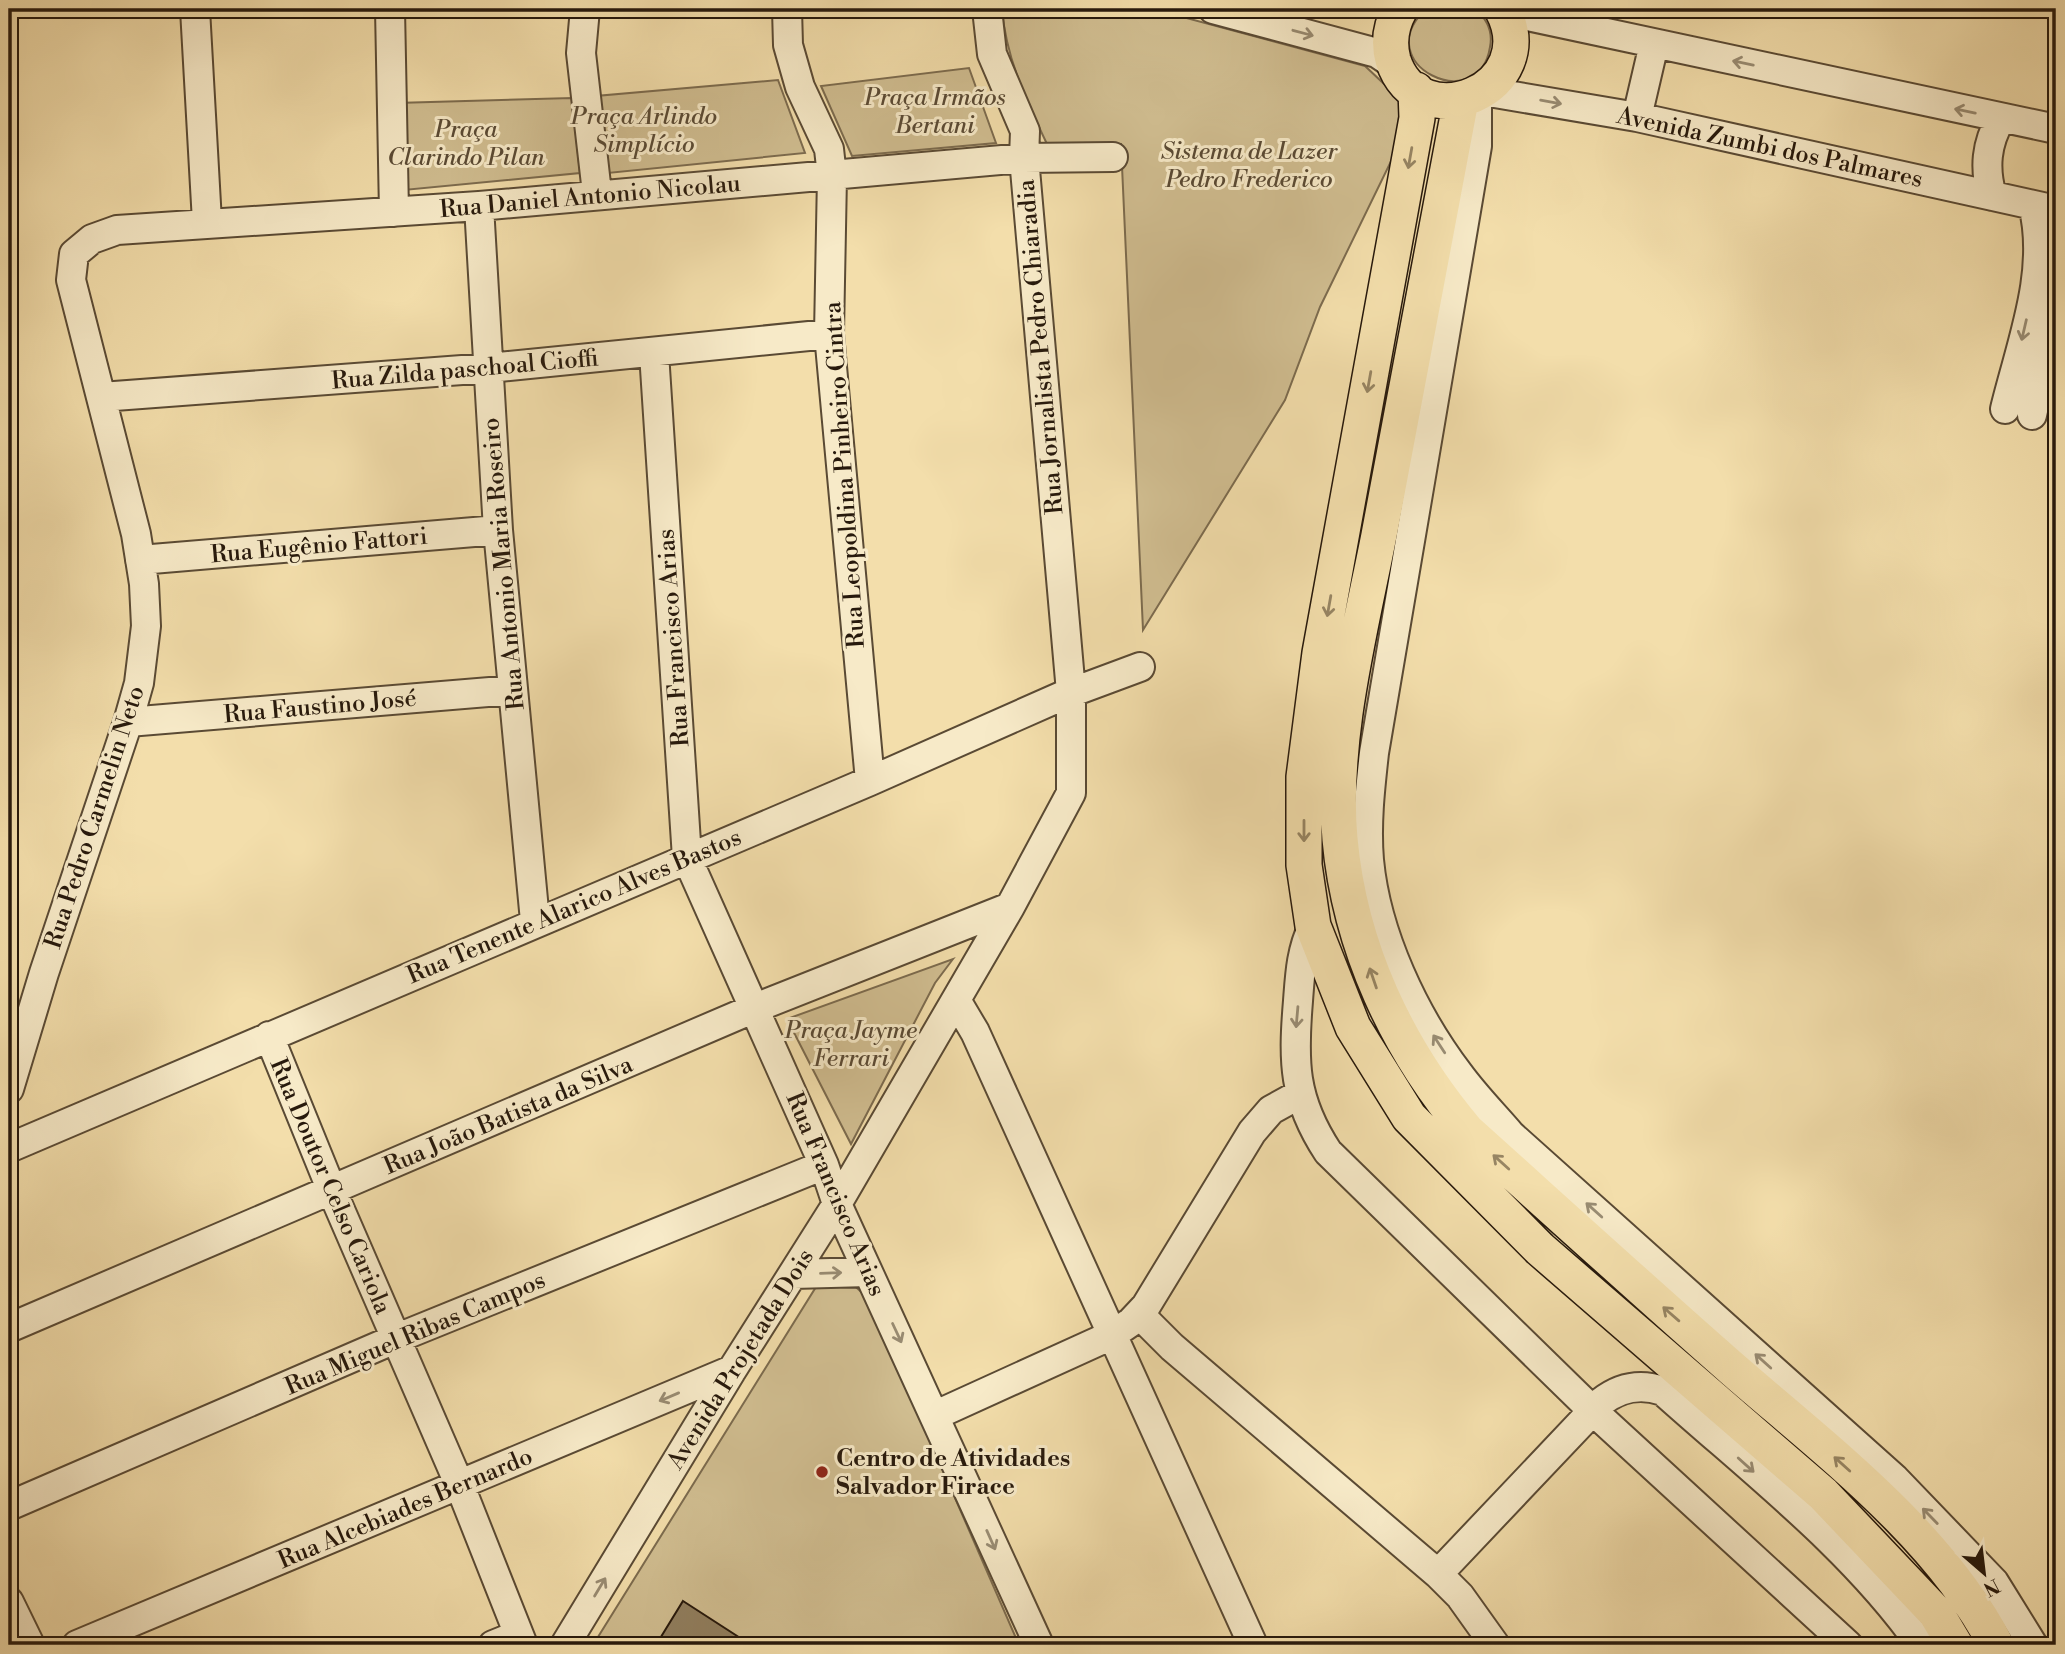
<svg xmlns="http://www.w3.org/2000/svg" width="2065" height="1654" viewBox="0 0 2065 1654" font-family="'Libre Bodoni',serif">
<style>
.green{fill:#d0bd90;stroke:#7c6b4e;stroke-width:2}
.building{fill:#917f5f;stroke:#27190c;stroke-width:2}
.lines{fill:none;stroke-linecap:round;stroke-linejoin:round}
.minor-casing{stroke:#5a4a34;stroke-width:32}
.major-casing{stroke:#27190c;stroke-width:38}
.minor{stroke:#f7eac8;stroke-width:28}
.major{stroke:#f3deab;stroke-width:35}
.oneway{stroke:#998c73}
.oneway2{stroke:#978563}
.poi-dot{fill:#8f2418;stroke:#f7eac8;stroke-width:2.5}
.labels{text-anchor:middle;stroke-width:6;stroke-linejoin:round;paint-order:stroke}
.park-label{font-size:24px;font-style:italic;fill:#5a4a34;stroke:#f7eac8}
.street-label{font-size:24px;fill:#27190c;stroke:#f7eac8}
.poi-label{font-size:24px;font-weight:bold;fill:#27190c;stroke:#f7eac8;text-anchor:start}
</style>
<rect width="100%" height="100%" fill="#f3deab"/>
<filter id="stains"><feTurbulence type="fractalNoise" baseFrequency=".00286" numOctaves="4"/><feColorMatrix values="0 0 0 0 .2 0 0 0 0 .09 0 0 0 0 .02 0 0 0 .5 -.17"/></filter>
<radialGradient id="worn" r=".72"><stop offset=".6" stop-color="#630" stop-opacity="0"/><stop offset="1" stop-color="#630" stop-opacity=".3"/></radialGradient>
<path class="green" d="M1002 9H1153L1365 66 1400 99 1397 149 1320 307 1285 400 1143 630 1121 144H1047C1026 100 1006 58 1002 9Z
M1426 9H1475C1487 19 1493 32 1490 47 1479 118 1367 64 1426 9Z
M969 68 996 143 852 156 821 86Z
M778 80 805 153 608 173 596 96Z
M572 98 580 173 404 190 396 103Z
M953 959 935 983 851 1144 787 1019Z
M848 1280 868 1298 1019 1645H593L816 1287Z"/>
<path class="building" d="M683 1601 751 1645H656Z"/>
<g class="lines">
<g class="minor-casing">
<path id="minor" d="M195 9 207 222
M390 9 394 212
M585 9 581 53 597 193
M787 9 788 45 800 87 829 149 832 176 829 334 870 781
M1213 9 1377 53 1396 66
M1504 11 2056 129
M1483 91 1637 117 2056 210
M1477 95V146L1374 753C1370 789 1366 824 1369 860 1376 934 1414 1015 1459 1074 1475 1096 1494 1115 1511 1135L1895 1479 1994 1582 2033 1645
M1637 117 1654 44
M1992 196C1984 168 1986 144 2001 118
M479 206 498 530 535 921
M654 353 687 858 824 1165 837 1204 1039 1645
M101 397 489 368 829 334
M2005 409C2021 343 2050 272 2033 205
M2032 415 2056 309
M140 560 498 530
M128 722 513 690
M1313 926C1301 951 1300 974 1298 1001 1293 1061 1293 1099 1328 1152L1593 1411 1848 1645
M956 1000 975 1032 1253 1645
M269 1036 332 1191 460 1486 523 1645
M9 1089 44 973 128 722 139 683 146 626 144 584 136 534 71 280 74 254 92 239 117 230 479 206 1024 158 1113 157
M9 1148 870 781 1062 696 1140 667
M793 1274 868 1272
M1139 1314 1172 1347 1438 1574 1460 1596 1495 1645
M9 1328 755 1008 1010 907
M936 1415 1112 1335 1131 1322 1146 1306 1252 1132 1271 1110 1300 1094
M9 1506 395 1339 824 1165
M1438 1574 1601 1402C1620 1387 1640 1383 1663 1391 1752 1471 1852 1547 1921 1645
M9 1602 30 1645
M77 1645 732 1370
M493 1645 518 1635
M565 1645 732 1370 837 1204 1010 907 1071 793V692L1024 158 1025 131 992 54 987 9"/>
</g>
<g class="major-casing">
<path id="major" d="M1400 9C1391 25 1388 42 1393 60 1419 141 1545 89 1502 9
M1416 90 1417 118 1320 653 1304 777V865L1313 926 1353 1027 1409 1117 1540 1249 1823 1494 1936 1613 1955 1645
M1461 100C1433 245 1406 390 1379 535 1360 632 1331 741 1340 839 1350 948 1397 1048 1467 1131 1556 1211 1645 1292 1735 1371 1827 1451 1939 1535 1996 1645"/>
</g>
<use href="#minor" class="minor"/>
<use href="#major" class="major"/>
</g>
<defs><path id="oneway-shaft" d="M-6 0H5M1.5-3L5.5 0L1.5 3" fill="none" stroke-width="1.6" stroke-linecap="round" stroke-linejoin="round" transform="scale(1.75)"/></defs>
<g class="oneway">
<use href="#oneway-shaft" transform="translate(1303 33) rotate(15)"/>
<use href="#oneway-shaft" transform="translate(1743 63) rotate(-168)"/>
<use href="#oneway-shaft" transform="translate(1551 102) rotate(10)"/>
<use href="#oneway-shaft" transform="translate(1965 111) rotate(-168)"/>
<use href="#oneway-shaft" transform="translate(2024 330) rotate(103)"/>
<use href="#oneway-shaft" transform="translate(1297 1017) rotate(95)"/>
<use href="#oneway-shaft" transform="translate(1439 1044) rotate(-123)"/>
<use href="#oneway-shaft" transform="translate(1594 1210) rotate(-138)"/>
<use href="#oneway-shaft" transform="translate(831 1273) rotate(-2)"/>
<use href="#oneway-shaft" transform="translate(897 1333) rotate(65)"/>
<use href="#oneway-shaft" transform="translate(1763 1361) rotate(-138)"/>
<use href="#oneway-shaft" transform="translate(669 1397) rotate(157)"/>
<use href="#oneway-shaft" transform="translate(1746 1465) rotate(42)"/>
<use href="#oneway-shaft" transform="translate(1930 1516) rotate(-134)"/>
<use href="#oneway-shaft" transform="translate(991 1540) rotate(66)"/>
<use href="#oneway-shaft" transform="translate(600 1587) rotate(-59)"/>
</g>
<g class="oneway2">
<use href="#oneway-shaft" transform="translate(1410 158) rotate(100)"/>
<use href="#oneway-shaft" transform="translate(1369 382) rotate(100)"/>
<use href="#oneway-shaft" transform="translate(1329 606) rotate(100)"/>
<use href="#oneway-shaft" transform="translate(1304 831) rotate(90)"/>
<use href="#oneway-shaft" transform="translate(1373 978) rotate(-109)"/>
<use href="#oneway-shaft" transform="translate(1501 1162) rotate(-138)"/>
<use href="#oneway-shaft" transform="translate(1671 1314) rotate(-139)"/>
<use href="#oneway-shaft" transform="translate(1842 1464) rotate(-138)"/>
</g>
<circle class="poi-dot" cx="822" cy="1472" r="7"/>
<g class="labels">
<g class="park-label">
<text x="935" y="105">Praça Irmãos<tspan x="935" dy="28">Bertani</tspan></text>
<text x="644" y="124">Praça Arlindo<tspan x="644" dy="28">Simplício</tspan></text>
<text x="466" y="137">Praça<tspan x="466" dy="28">Clarindo Pilan</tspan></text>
<text x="1249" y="159">Sistema de Lazer<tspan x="1249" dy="28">Pedro Frederico</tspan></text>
<text x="851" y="1038">Praça Jayme<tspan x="851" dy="28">Ferrari</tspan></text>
</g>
<g class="street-label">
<text transform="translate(1770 147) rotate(12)" y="8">Avenida Zumbi dos Palmares</text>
<text transform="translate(590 196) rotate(-5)" y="8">Rua Daniel Antonio Nicolau</text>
<text transform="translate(1040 347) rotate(-95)" y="8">Rua Jornalista Pedro Chiaradia</text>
<text transform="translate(465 369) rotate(-5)" y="8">Rua Zilda paschoal Cioffi</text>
<text transform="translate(844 475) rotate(-94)" y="8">Rua Leopoldina Pinheiro Cintra</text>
<text transform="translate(319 545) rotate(-5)" y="8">Rua Eugênio Fattori</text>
<text transform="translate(503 564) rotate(-95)" y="8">Rua Antonio Maria Roseiro</text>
<text transform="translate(673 638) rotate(-94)" y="8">Rua Francisco Arias</text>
<text transform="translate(320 706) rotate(-5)" y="8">Rua Faustino José</text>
<text transform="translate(94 817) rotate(-72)" y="8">Rua Pedro Carmelin Neto</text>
<text transform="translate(574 906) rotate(-23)" y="8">Rua Tenente Alarico Alves Bastos</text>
<text transform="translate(508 1115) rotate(-23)" y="8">Rua João Batista da Silva</text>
<text transform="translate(331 1186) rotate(67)" y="8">Rua Doutor Celso Cariola</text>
<text transform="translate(836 1194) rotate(67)" y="8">Rua Francisco Arias</text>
<text transform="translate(415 1333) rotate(-23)" y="8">Rua Miguel Ribas Campos</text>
<text transform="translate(740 1359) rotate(-58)" y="8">Avenida Projetada Dois</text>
<text transform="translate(405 1508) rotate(-23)" y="8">Rua Alcebiades Bernardo</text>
</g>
<g class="poi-label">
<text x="836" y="1466">Centro de Atividades<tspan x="836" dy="28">Salvador Firace</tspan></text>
</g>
</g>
<rect width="2065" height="1654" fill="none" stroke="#f3deab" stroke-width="35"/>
<rect x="10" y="10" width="2044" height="1633" fill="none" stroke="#27190c" stroke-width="3.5"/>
<rect x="18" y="18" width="2030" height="1619" fill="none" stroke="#27190c" stroke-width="2"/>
<g transform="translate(1984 1573) rotate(152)" stroke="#f7eac8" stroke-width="5" paint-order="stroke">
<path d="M0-5L12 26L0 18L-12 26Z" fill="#27190c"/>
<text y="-10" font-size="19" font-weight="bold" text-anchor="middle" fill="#27190c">N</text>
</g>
<rect width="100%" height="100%" filter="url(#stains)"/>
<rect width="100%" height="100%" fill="url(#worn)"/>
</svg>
